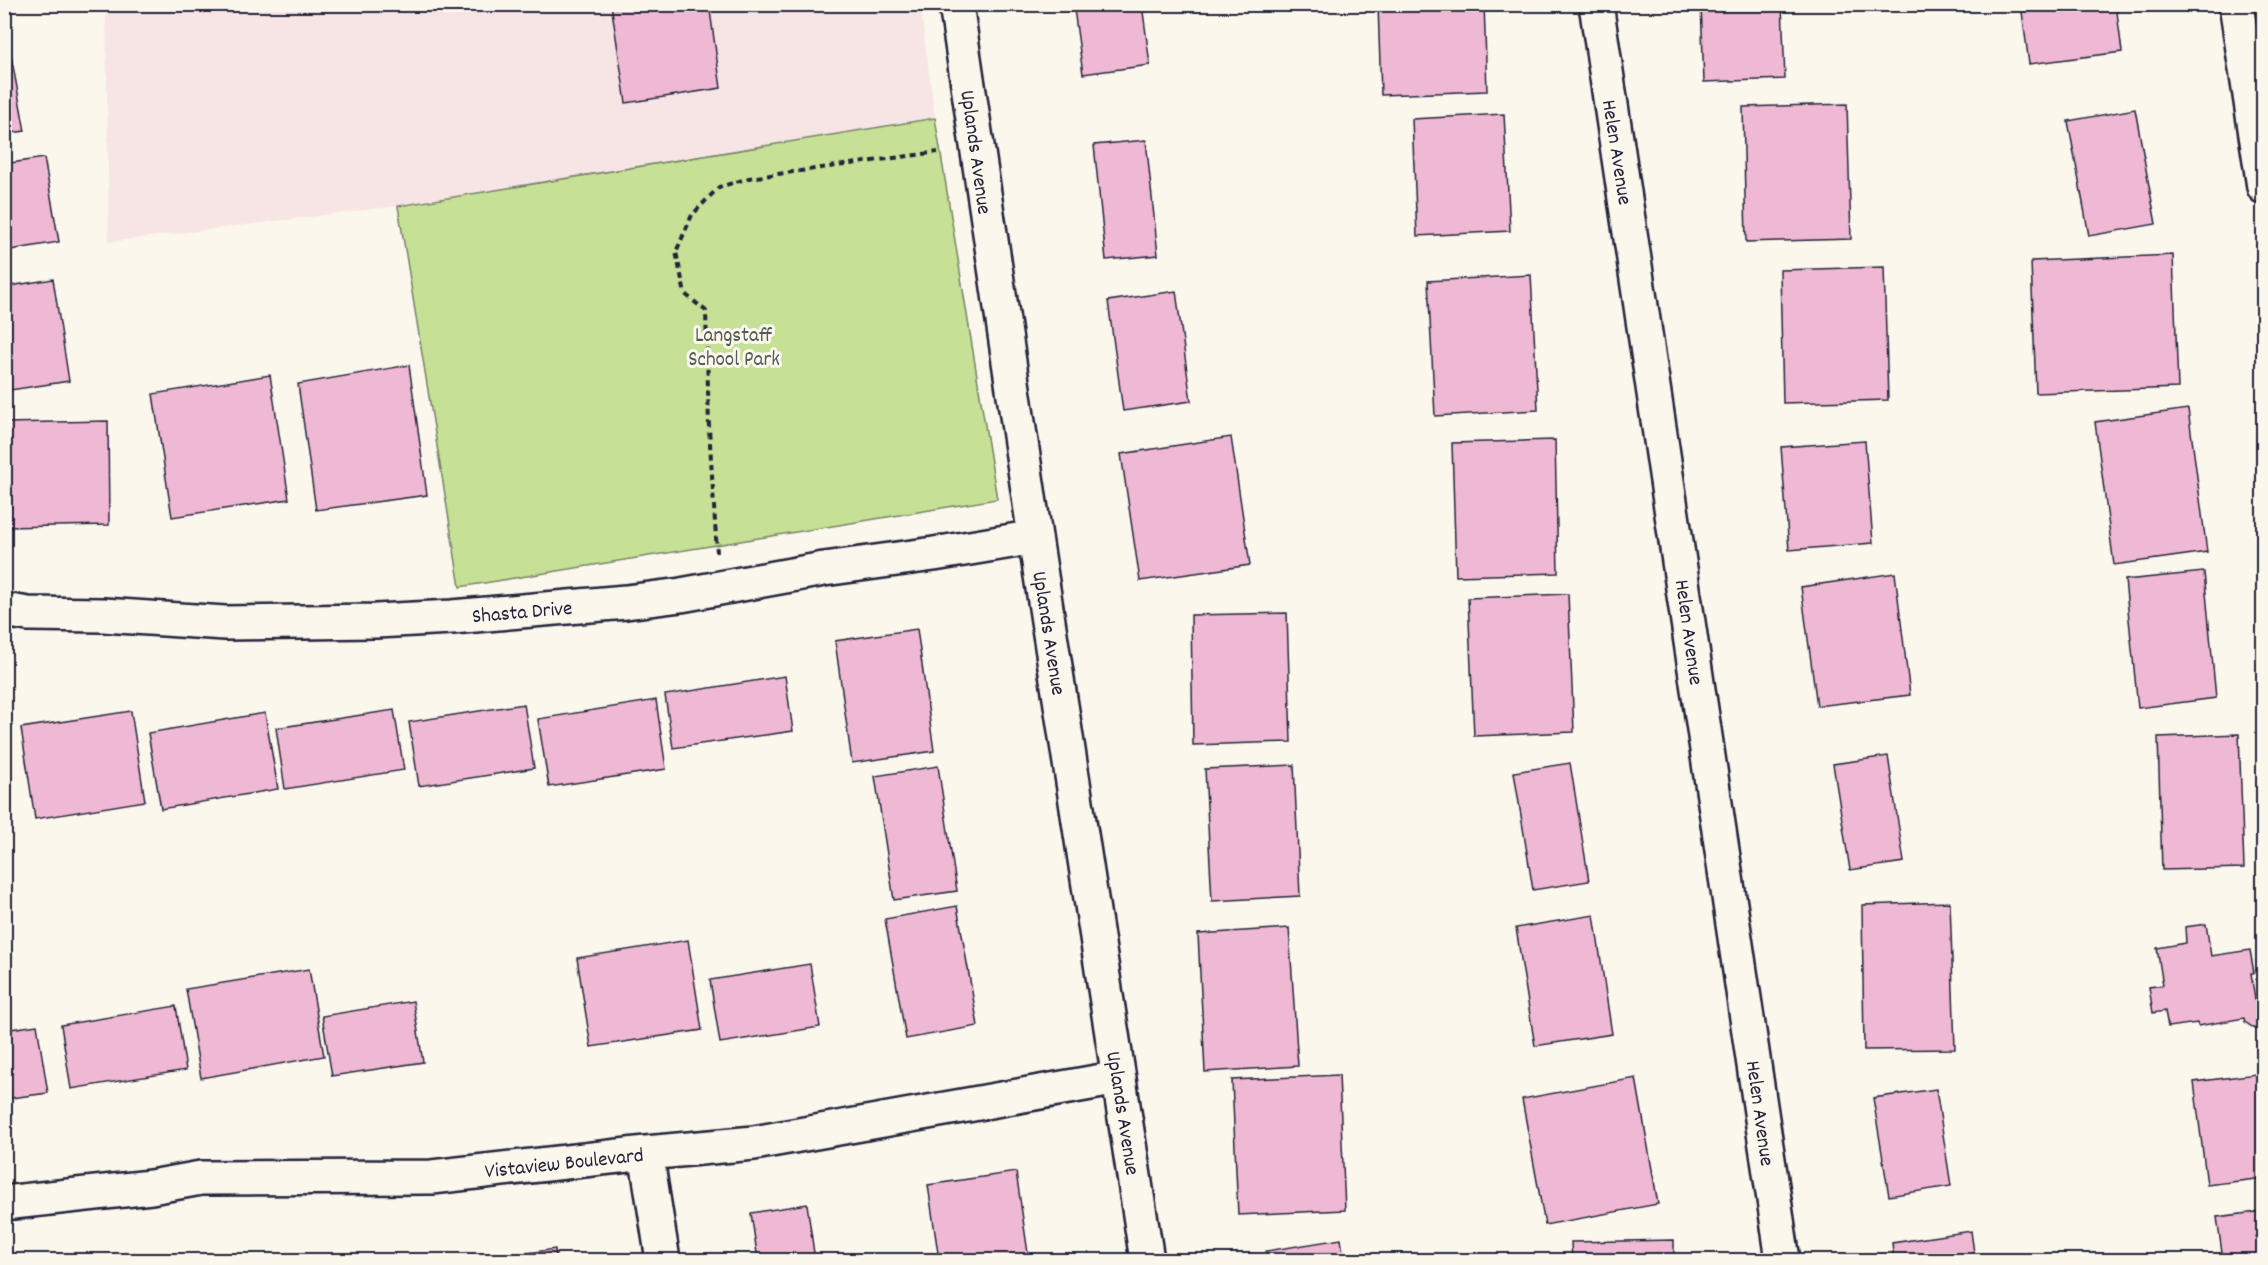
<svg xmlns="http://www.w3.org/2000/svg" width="2268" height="1265" viewBox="0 0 2268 1265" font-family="Dekko,sans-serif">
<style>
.built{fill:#f7e4e4}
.green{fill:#c6e096;stroke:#748168;stroke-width:1.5}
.building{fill:#efb9d3;stroke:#22223b;stroke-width:1.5}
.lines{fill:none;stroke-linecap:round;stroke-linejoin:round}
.minor-casing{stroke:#22223b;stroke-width:38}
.path{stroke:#22223b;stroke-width:4;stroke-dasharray:6 4.5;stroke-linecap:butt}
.minor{stroke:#fbf7ec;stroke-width:33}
.labels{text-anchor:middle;stroke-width:6;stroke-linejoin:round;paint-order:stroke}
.street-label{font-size:21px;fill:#22223b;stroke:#fbf7ec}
.park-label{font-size:21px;fill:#535b56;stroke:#fbf7ec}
</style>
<rect width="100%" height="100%" fill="#fbf7ec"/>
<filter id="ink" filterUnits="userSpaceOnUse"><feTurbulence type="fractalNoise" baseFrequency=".0167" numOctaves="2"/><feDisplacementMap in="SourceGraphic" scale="12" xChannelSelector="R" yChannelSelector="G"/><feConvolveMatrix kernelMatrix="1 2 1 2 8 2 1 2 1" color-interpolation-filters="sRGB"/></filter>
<g filter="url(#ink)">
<path class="built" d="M106 5H920L935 118 398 206 109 242Z"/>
<path class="green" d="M935 118 997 499 460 587 398 206Z"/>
<path class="building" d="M611 4H709L721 88 626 103Z
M1109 4H1142L1150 65 1083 74 1074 9Z
M1378 4H1484L1487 91 1381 95Z
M1701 4H1782L1785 79 1704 82Z
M2021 4H2116L2122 52 2029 64Z
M4 39H8L25 131 4 134Z
M1847 104 1851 239 1746 242 1743 107Z
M2135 109 2156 224 2089 236 2068 121Z
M1504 114 1510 231 1417 236 1412 119Z
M1146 140 1158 255 1106 260 1094 145Z
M44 158 59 242 4 251V164Z
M2173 255 2178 388 2036 393 2031 261Z
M1884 267 1888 400 1783 403 1780 270Z
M1531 275 1538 410 1435 416 1428 281Z
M53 279 69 381 4 391V287Z
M1176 291 1191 401 1123 411 1108 301Z
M409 365 427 495 316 510 298 384Z
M270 375 289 499 172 517 153 394Z
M2188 409 2207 552 2114 565 2095 422Z
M108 421 109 525 4 527V423Z
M1231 437 1250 565 1140 581 1121 454Z
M1555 440 1558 573 1456 576 1452 443Z
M1865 441 1873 543 1789 550 1781 447Z
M2204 572 2216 698 2138 708 2125 580Z
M1895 573 1910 695 1817 706 1801 587Z
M1568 594 1574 732 1474 736 1468 598Z
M1287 613 1291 742 1193 745 1191 615Z
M917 629 934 751 852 763 835 641Z
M785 676 793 731 673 748 665 695Z
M656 700 666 769 549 787 538 719Z
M524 704 534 768 419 786 409 722Z
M394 710 404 770 285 789 276 728Z
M131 711 145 801 35 819 21 728Z
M265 713 278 789 161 809 148 733Z
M2239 734 2244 868 2162 870 2158 737Z
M4 751 9 780 4 781Z
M1888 756 1904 862 1850 870 1833 764Z
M1570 763 1589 881 1533 890 1514 772Z
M1294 765 1300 896 1212 901 1205 769Z
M938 766 957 891 894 900 875 776Z
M1950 902 1955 1049 1864 1050 1862 905Z
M957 906 978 1026 906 1039 885 919Z
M1594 915 1612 1034 1535 1046 1516 928Z
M2206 924 2211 956 2250 950 2254 973H2251L2255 1000 2261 999 2264 1000V1027L2255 1029 2245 1022 2244 1018 2198 1026 2197 1023 2168 1027 2165 1011 2153 1013 2149 987 2163 985 2157 948 2186 943 2185 927Z
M1289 928 1298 1066 1205 1072 1198 934Z
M688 940 702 1030 591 1047 577 958Z
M810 964 820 1027 720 1043 710 980Z
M309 969 324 1056 201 1078 186 989Z
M413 1001 423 1062 332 1076 322 1016Z
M176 1006 186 1070 71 1089 61 1025Z
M37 1025 48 1093 4 1099V1030Z
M2264 1073V1178L2207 1185 2194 1082Z
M1339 1075 1345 1210 1238 1215 1232 1080Z
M1636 1078 1658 1204 1545 1225 1522 1099Z
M1936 1089 1951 1186 1889 1196 1873 1098Z
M1016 1172 1029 1260H939L928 1185Z
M807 1204 815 1260H758L751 1213Z
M2264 1211V1260H2223L2217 1217Z
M1971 1231 1975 1260H1894L1892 1243Z
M1341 1239 1344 1260H1268L1266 1251Z
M1674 1240V1260H1572L1571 1242Z
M555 1249 556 1260H479Z"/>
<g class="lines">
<g class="minor-casing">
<path id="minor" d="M956 4 1035 537 1147 1260
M1596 4 1783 1260
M2236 4 2264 187
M4 610 28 614 103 615 225 623 376 621 452 617 626 602 681 595 824 569 934 554 1035 537
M646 1153 663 1260
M4 1203 151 1187 201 1178 432 1177 646 1153 754 1143 1119 1078"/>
</g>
<path class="path" d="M717 553 709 428 706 311 685 294 676 252 692 215 719 187 749 178 938 152"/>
<use href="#minor" class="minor"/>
</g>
</g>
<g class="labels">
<g class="street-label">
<text transform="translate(977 152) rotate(82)" y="7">Uplands Avenue</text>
<text transform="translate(1618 152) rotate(81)" y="7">Helen Avenue</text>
<text transform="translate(522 611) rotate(-5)" y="7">Shasta Drive</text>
<text transform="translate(1690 632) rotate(82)" y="7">Helen Avenue</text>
<text transform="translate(1050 633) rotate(81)" y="7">Uplands Avenue</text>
<text transform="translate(1124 1113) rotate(81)" y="7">Uplands Avenue</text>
<text transform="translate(1761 1113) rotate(82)" y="7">Helen Avenue</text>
<text transform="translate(564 1162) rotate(-6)" y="7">Vistaview Boulevard</text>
</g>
<g class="park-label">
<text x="734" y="341">Langstaff<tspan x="734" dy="24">School Park</tspan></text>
</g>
</g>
<rect width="2268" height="1265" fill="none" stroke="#fbf7ec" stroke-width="24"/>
<rect x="12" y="12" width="2244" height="1241" fill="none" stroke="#22223b" stroke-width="2" filter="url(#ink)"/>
</svg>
